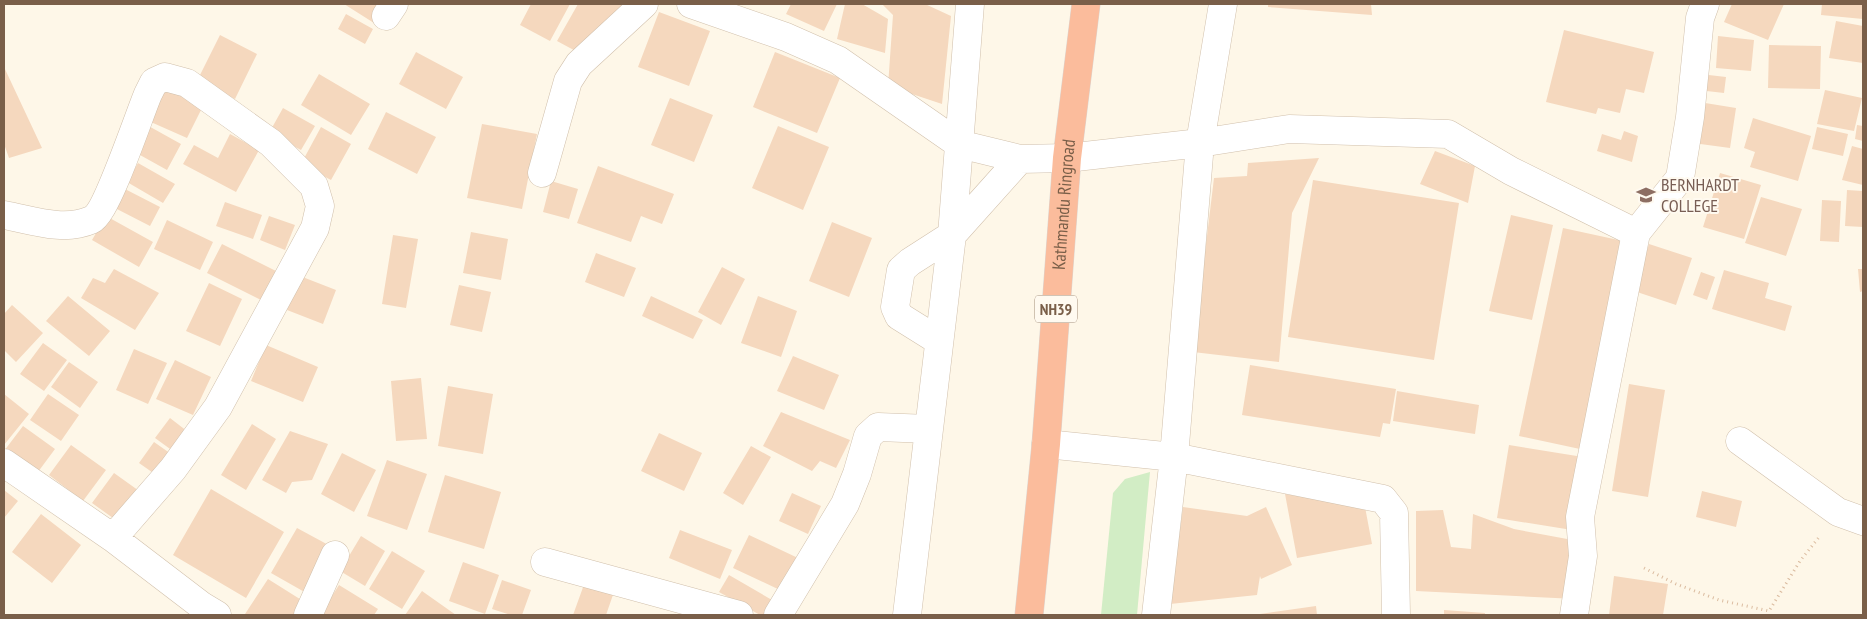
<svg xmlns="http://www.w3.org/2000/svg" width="1867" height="619" viewBox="0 0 1867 619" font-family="'PT Sans Narrow',sans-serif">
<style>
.green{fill:#d2edc5}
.building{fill:#f5d8be}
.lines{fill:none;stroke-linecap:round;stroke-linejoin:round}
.minor-casing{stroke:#d1c0ac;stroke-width:29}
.highway-casing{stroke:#dcd5d0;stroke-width:29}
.path{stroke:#dbbca0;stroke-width:3;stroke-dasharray:1 4;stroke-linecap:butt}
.minor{stroke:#fff;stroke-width:28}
.highway{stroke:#fbbc9c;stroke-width:28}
.labels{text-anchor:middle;stroke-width:4;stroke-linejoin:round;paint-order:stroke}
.shield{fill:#fffaf0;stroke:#a28e7b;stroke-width:1}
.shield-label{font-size:16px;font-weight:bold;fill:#7a5f49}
.education-label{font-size:18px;fill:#785e54;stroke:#fffaf0;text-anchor:start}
.street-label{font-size:18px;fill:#7a5f49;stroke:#fffaf0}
</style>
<rect width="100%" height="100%" fill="#fef7e8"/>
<path class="green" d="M1150 472 1137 615H1101L1113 493 1125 479Z"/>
<path class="building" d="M344 4H386L374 23Z
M531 4H570L550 41 520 25Z
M578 4H636L583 55 557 41Z
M791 4H837L824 31 786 14Z
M845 4H862L888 19 885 53 837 39Z
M882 4H925L951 16 942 104 888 86 893 15Z
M1268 4H1371L1372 15 1268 7Z
M1732 4H1784L1768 40 1724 22Z
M1822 4H1863V19L1821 15Z
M659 12 710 31 689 86 638 67Z
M346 14 373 29 365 44 338 29Z
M1836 21 1863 26V63L1829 58Z
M1564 30 1654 52 1644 93 1626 89 1620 113 1598 108 1596 114 1546 102Z
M220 35 257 54 235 99 197 81Z
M1718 36 1754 40 1751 71 1716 68Z
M1769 45 1821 46 1820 89 1768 88Z
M416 52 463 77 446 109 399 84Z
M775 52 840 78 817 133 753 107Z
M4 67 42 148 9 158 4 144Z
M319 74 370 104 351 135 301 105Z
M1700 74 1726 77 1724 93 1698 90Z
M160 85 203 106 187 138 144 119Z
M1825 90 1862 98 1854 131 1817 124Z
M670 98 713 115 694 162 651 145Z
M1699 102 1736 108 1730 148 1693 143Z
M283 108 315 126 301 150 269 133Z
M386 112 436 137 417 174 368 149Z
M1753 118 1811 136 1798 181 1750 167 1755 152 1744 148Z
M145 124 181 144 167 170 131 150Z
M482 124 537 134 522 209 467 198Z
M1857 125 1863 126V141L1855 139Z
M778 126 829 147 803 210 752 188Z
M321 127 351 144 331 180 301 164Z
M1817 127 1848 134 1843 156 1812 149Z
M1624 131 1638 136 1632 162 1597 151 1602 134 1621 140Z
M230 134 259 150 236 192 183 164 194 145 218 158Z
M1852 146 1863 149V185L1842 180Z
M1435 151 1475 166 1468 203 1420 184Z
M1319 158 1292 213 1279 362 1193 352 1214 178 1247 176 1248 163Z
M138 163 175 184 163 203 127 182Z
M598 166 674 194 662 224 641 216 631 242 577 223Z
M1720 173 1761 185 1744 239 1703 227Z
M1313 180 1459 203 1434 360 1288 337Z
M551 181 578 189 569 219 543 212Z
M123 188 160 207 150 226 113 207Z
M1847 190 1863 191V227L1845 226Z
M1761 197 1802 209 1786 256 1745 243Z
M1822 200 1841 201 1839 242 1820 241Z
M225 202 262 215 253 239 216 226Z
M1511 215 1553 225 1532 320 1489 311Z
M106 216 153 242 139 267 92 240Z
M269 216 295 225 285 250 260 240Z
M167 220 213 242 200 270 154 249Z
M832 222 872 238 849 297 809 281Z
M1563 228 1623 241 1580 449 1519 436Z
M471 232 508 239 501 280 463 273Z
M393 235 418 239 406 308 382 304Z
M222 244 278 272 263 301 207 273Z
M1649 244 1692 258 1676 305 1634 291Z
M596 253 636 268 624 297 585 282Z
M722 267 745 279 721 325 698 312Z
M114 269 159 293 135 330 81 298 93 278 105 283Z
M1858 269H1863V291L1860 292Z
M1724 270 1769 283 1765 298 1792 306 1785 331 1712 309Z
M1701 272 1715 277 1707 300 1693 295Z
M300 276 336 290 323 324 287 310Z
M209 283 242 299 220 346 186 331Z
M459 285 491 292 482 332 450 325Z
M68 296 110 331 89 356 46 321Z
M651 296 703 320 693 339 642 316Z
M758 296 797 311 781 357 741 343Z
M12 305 43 333 16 362 4 350V314Z
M43 343 67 360 44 391 20 374Z
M266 345 318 367 303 402 251 381Z
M134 349 167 363 148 404 116 390Z
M793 356 839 375 824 410 777 391Z
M175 360 211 377 193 415 156 399Z
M69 362 98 382 80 408 51 387Z
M1250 365 1396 389 1390 424 1383 423 1380 437 1242 415Z
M421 378 427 439 396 441 391 381Z
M1629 384 1665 390 1648 497 1612 491Z
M448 386 493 394 483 454 438 446Z
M1397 391 1479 405 1475 434 1393 421Z
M4 394 29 414 4 445Z
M48 394 79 415 61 441 30 420Z
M781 412 850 440 836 468 820 461 812 471 763 446Z
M170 418 192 435 177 454 155 438Z
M252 424 276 439 246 490 221 475Z
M23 426 55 449 35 476 4 451Z
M290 431 328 444 312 480 292 482 286 493 262 480Z
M659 433 702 453 684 491 641 471Z
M154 442 174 456 159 477 139 463Z
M71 445 106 470 83 501 49 475Z
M1509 445 1583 457 1572 530 1497 518Z
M751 446 771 457 743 505 723 493Z
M342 453 376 470 354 512 321 494Z
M387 460 427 474 407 530 367 516Z
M114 473 142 493 120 523 92 503Z
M445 475 501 492 484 549 428 532Z
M211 489 284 532 246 598 173 555Z
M4 490 18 501 4 518Z
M1702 491 1742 501 1736 527 1696 517Z
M792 493 821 506 808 534 779 521Z
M1285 494 1365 507 1372 544 1297 558Z
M1183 507 1247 516 1266 507 1292 565 1261 579 1260 576 1257 595 1170 604Z
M1443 510 1451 547 1471 549 1473 514 1514 529 1578 541 1576 599 1416 591V511Z
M41 514 81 545 52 583 12 552Z
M297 528 334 548 308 594 271 573Z
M680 530 732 550 720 579 669 558Z
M749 535 798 558 782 591 733 568Z
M361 536 385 551 365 586 340 571Z
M392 551 425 571 402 609 369 589Z
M463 562 499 575 485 614 449 601Z
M729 575 772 600 764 615H760L719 592Z
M1614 576 1668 584 1663 615H1609Z
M268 579 303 601 294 615 245 614Z
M586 579 615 589 606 615H573Z
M502 580 531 590 522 615H511L492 609Z
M339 585 378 609 374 615H320Z
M422 591 456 615H405Z
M1316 606 1317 615H1260V614Z
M1444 610 1485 613V615H1444Z"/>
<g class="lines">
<g class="minor-casing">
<path id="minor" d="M691 4 786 37 838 60 959 144 1020 159 1067 158 1200 143 1289 129 1448 134 1511 171 1636 233
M386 16 394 4
M542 173 568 81 579 64 644 4
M4 215C32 220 63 232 91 220 107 213 139 115 148 94L154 82 165 77 187 83 271 143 314 186 320 206 315 228 218 407 173 469 113 538
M939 341 899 316 895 307 901 270 910 262 952 235 1020 159
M1740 441 1838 512 1863 521
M1046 444 1174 457 1383 499 1394 513 1396 615
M4 463 113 538 202 606 217 615
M545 562 739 615
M308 615 335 555
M778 615 845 504 857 474 868 436 878 427 929 429
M907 615 952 235 970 4
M1156 615 1174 457 1200 143 1223 4
M1574 615 1583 556 1580 517 1636 233 1680 178 1690 117 1700 18 1705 4"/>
</g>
<g class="highway-casing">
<g id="highway">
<path id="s1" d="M1029 615 1046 444 1067 158 1086 4"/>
</g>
</g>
<path class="path" d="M1644 568 1676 584 1719 600 1769 611 1800 561 1820 536"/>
<use href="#minor" class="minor"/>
<use href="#highway" class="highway"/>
</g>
<defs>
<g id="university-bare" transform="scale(1.5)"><path d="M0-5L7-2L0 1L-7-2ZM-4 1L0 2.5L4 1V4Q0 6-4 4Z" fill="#8d6e63" stroke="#fffaf0" stroke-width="2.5" paint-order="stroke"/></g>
</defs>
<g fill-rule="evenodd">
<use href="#university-bare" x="1646" y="195"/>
</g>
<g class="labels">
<rect class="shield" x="1035" y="295.5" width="42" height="27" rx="4"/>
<g class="shield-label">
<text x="1056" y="315">NH39</text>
</g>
<g class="education-label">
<text x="1661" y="191">BERNHARDT<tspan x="1661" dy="21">COLLEGE</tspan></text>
</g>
<g class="street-label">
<text dy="6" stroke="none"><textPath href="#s1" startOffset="412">Kathmandu Ringroad</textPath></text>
</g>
</g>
<rect width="1867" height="619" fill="none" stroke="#7a5f49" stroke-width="10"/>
</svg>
